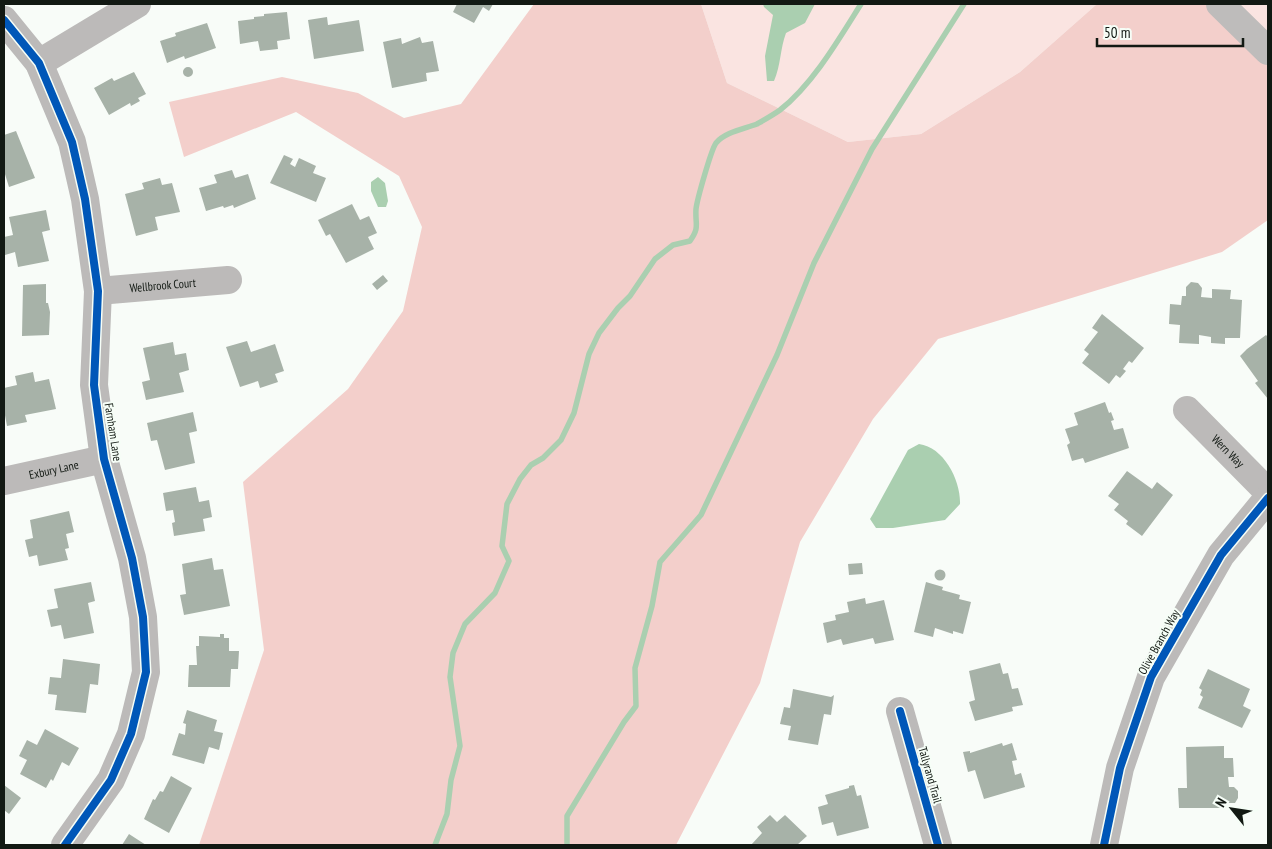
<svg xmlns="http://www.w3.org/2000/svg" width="1272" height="849" viewBox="0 0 1272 849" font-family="'PT Sans Narrow',sans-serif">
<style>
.green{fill:#fae4e1}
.forest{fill:#f3cfcb}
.water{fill:#aacfb0}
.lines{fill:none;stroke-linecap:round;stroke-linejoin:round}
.stream{stroke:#aacfb0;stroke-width:5.5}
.building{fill:#a7b2a8}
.minor{stroke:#bcbab9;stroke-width:28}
.major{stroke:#bebcbb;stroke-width:28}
.cycleway-casing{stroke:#f6fef7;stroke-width:11}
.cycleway{stroke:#0057b8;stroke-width:8}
.labels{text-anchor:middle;stroke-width:4;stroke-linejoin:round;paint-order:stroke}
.street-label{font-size:12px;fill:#121913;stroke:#f6fef7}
</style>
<rect width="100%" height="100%" fill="#f8fcf8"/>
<path class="green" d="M701 4H1097L1020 72 921 134 848 142 727 83Z
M1219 4H1268V51Z"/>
<path class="forest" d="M534 4H701L727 83 848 142 921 134 1020 72 1097 4H1219L1268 51V220L1222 252 938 339 873 419 800 542 760 683 676 845H199L264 650 243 482 348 389 403 311 422 227 399 176 296 112 184 157 169 102 282 77 358 93 404 118 461 104Z"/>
<path class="water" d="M763 4H815L805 23 786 33C780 49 781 65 774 81H767L765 56 773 15 764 7Z
M378 177 385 183 388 201 386 207H378L371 191V182Z
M919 444C944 447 961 481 960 504L945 520 893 528H876L870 519 873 514 908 450Z"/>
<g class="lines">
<path class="stream" d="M435 845 447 814 451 780 460 746 450 677 453 653 465 624 495 593 509 561 502 546 507 504 520 479 531 465 543 458 561 440 574 413 589 354 599 333 618 308 630 296 655 259 673 245 690 241C700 227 695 225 696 209 697 200 711 150 716 143 725 132 744 129 757 124 764 120 773 115 780 110 813 84 839 39 861 4
M567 845V816L624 722 636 706 635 668 652 606 660 562 701 515 777 355 814 263 872 149 964 4"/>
</g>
<path class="building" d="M457 4H493L489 11 483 7 474 23 453 12Z
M287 12 290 39 277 41 278 49 260 51 258 41 240 44 238 21 254 19V17L264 16V14Z
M327 17 328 25 359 20 364 51 314 59 308 20Z
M207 23 216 48 185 59 184 56 167 63 160 41 176 36 175 33Z
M420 37 422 43 433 41 439 71 426 73 427 81 392 88 383 42 401 38 402 44Z
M183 72a5 5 0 1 1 10 0a5 5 0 1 1-10 0Z
M134 72 146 94 138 98 140 101 131 106 130 103 109 115 94 88 112 78 114 81Z
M16 131 35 178 9 187 4 171V135Z
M284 155 293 159 290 164 295 167 299 158 316 166 313 173 326 178 316 202 270 183Z
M232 170 235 178 248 174 256 199 234 208 233 205 224 208 223 206 206 211 199 188 217 183 214 175Z
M160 178 162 185 172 183 180 212 155 217 158 230 136 236 125 194 144 189 142 183Z
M352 204 360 220 369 216 377 233 368 237 374 249 346 263 330 234 326 236 318 220Z
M46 210 50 230 42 232 49 261 18 267 15 252 5 255 4 249V237L13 235 9 217Z
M383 275 388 281 377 290 372 284Z
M1191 282 1198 283 1202 288 1201 297 1212 298V289L1231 290 1230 299 1242 300 1240 338H1225V344L1211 343V337L1199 335V344L1179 343 1180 325 1169 324 1170 304 1181 305 1182 296H1186V287Z
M46 284V303H48L50 312 49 335 22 336 23 285Z
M1102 314 1144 348 1132 363 1129 361 1123 369 1126 371 1120 378 1116 375 1109 384 1082 363 1089 354 1084 350 1098 332 1092 328Z
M1266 335 1268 337V399L1255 383 1258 381 1240 356 1247 349Z
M247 341 251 352 275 344 284 371 275 374 278 382 260 388 258 381 240 387 226 347Z
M173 342 175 355 186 353 189 370 179 373 184 392 146 400 142 382 150 380 143 348Z
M33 372 35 382 49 379 56 409 25 415 27 422 7 426 4 410V388L17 385 15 376Z
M1105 402 1109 413 1111 412 1114 420 1111 421 1114 430 1123 428 1129 448 1085 463 1083 458 1072 461 1067 445 1070 443 1065 429 1078 425 1074 413Z
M193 412 197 431 189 433 195 463 165 470 157 440 151 441 147 423Z
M1127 471 1152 489 1157 482 1173 495 1142 536 1126 524 1128 521 1114 510 1119 504 1108 496Z
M196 487 199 502 209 500 212 517 203 519 205 531 174 536 172 523 175 522 173 510 166 511 163 493Z
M69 511 74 532 66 534 69 548 65 549 68 560 39 566 37 555 29 557 25 540 33 538 30 520Z
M212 558 214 570 223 569 230 606 184 615 180 595 186 594 182 564Z
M862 563 863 574 849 575 848 564Z
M934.5 575a5.5 5.5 0 1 1 11 0a5.5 5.5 0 1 1-11 0Z
M91 582 95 601 88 603 94 633 64 639 61 625 51 627 47 610 58 608 54 589Z
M926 582 943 587 942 590 960 595 959 599 971 602 963 634 953 631V634L935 628 933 637 914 632Z
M865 598 866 604 884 600 894 640 875 644 873 638 843 645 841 639 827 643 823 623 836 620 835 615 849 612 847 602Z
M220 634H224V638H229V651H239L238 669H231L230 687H188L189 665H197L196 646H199V636L220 637Z
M63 659 100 664 98 685 90 684 86 713 55 710 57 695 48 694 50 677 61 678Z
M1000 663 1003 674 1008 673 1012 689 1018 688 1023 705 1012 707 1013 711 975 721 969 702 975 700 969 671Z
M1208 669 1250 689 1243 706 1251 710 1242 728 1198 708 1203 697 1200 695 1202 690 1199 688Z
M793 689 831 697 834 695 831 715 824 714 818 745 788 740 791 726 780 724 784 707 790 708Z
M187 710 217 720 214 731 223 733 219 750 209 747 204 764 172 755 179 733 185 735 186 724 183 723Z
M45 729 79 748 69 766 62 762 53 781 51 779 46 788 20 774 27 760 19 756 27 740 37 745Z
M1002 743 1003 746 1012 743 1017 760 1012 761 1015 775 1021 773 1025 787 984 799 975 770 968 772 963 752 970 751V753Z
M1224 746V758H1233L1234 777H1228L1229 787H1234L1238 791V798L1235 803H1225L1226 808H1179L1178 788H1187L1186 747Z
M171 776 192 788 169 833 144 819 153 799 155 800 160 791 163 792Z
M4 785 21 798 9 814 4 810Z
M854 785 857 796 861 795 869 828 837 836 833 822 822 825 818 807 828 804 825 795 849 788V786Z
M770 815 777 822 785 815 807 836 797 845H751L762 833 757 827Z
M129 834 146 845H122Z"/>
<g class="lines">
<g class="minor">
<path d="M4 20 39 63 72 142 85 199 98 291 94 385 104 459 132 558 143 617 146 672 131 734 111 780 65 845"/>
<path d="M39 63 137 4"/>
<path id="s1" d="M98 291 228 280"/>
<path id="s2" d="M1187 410 1268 492"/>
<path id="s3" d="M4 481 104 459"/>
<path d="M900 711 938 845"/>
<path d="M1104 845 1120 768 1151 677 1221 555 1268 498"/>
</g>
<path class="major" d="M1220 4 1268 51"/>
<g class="cycleway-casing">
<path id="cycleway" d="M4 20 39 63 72 142 85 199 98 291 94 385 104 459 132 558 143 617 146 672 131 734 111 780 65 845
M900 711 938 845
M1104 845 1120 768 1151 677 1221 555 1268 498"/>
</g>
<use href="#cycleway" class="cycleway"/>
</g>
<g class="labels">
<g class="street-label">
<text dy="4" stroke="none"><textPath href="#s1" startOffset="65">Wellbrook Court</textPath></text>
<text transform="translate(113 432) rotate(81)" y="4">Farnham Lane</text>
<text dy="4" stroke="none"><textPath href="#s2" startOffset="58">Wern Way</textPath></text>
<text dy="4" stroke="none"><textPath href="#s3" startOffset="51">Exbury Lane</textPath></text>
<text transform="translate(1159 642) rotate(-61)" y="4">Olive Branch Way</text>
<text transform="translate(930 775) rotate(74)" y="4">Tallyrand Trail</text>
</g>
</g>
<rect width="1272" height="849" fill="none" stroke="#121913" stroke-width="10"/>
<g transform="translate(1232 809) rotate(300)" stroke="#f6fef7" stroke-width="4" paint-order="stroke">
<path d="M0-4L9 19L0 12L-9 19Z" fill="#121913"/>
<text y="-8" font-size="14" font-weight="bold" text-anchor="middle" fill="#121913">N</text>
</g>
<path d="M1097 38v8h146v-8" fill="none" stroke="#121913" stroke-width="2.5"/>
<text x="1104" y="38" font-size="15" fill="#121913" stroke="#f6fef7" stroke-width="4" paint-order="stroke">50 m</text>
</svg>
